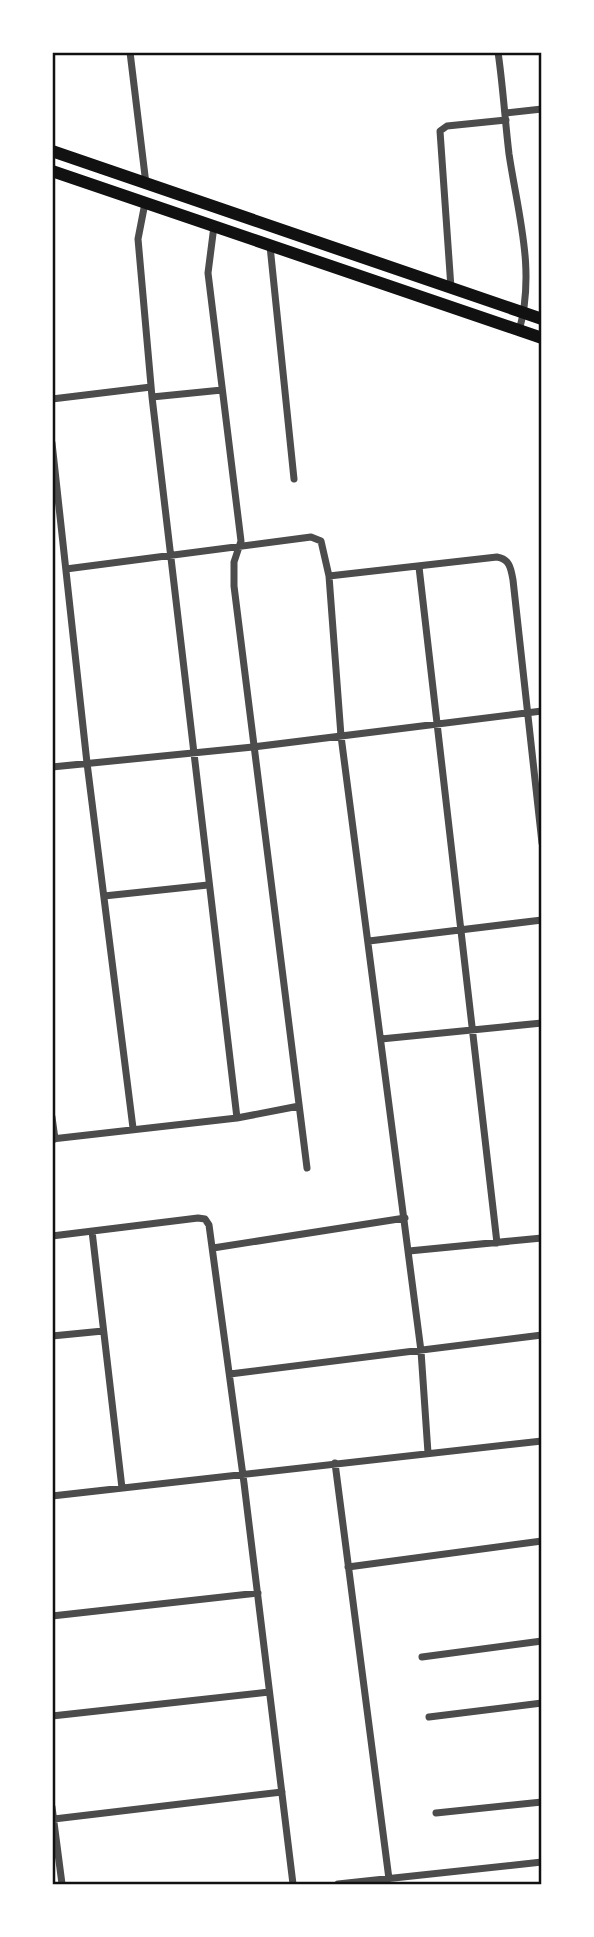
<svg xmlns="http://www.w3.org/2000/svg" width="594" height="1937" viewBox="0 0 594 1937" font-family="Rubik,sans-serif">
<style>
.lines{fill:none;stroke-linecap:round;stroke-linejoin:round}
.minor{stroke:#4c4c4c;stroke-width:7}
.primary{stroke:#111;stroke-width:12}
.neatline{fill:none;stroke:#111;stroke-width:2.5}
</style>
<rect width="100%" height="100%" fill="#fff"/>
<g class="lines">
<path class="minor" d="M130 52 146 184
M498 52C503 86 505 121 509 154 518 214 536 271 519 331
M505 113 542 109
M145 203 138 239 152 397 237 1118
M214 226 208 273 241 541 234 562V586L307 1168
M270 246 294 479
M451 288 440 131 447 126 506 120
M152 397 222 390
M52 399 151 387
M52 443 87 763 133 1128
M419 567 497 1243
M66 569 311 537 321 541 329 576 341 736 421 1351 428 1453
M329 576 497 557C510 559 511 569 513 580L542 843
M52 767 253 747 542 711
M104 896 208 885
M369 941 542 920
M381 1039 542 1023
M52 1117 55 1139
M52 1139 237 1118 299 1106
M92 1231 122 1488
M52 1236 198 1218 205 1219 209 1225 244 1483 293 1884
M213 1248 405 1218
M409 1251 542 1238
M52 1336 103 1331
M230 1374 542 1335
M335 1463 389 1879
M52 1496 542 1441
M348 1567 542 1541
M52 1616 258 1593
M422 1657 542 1641
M52 1716 269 1692
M429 1717 542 1703
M52 1807 62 1884
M436 1813 542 1802
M54 1819 282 1792
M338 1884 542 1862"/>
<path class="primary" d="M52 151 542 319
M52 171 542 338"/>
</g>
<rect width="594" height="1937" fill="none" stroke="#ffffff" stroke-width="108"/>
<rect x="54" y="54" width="486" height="1829" class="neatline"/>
</svg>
